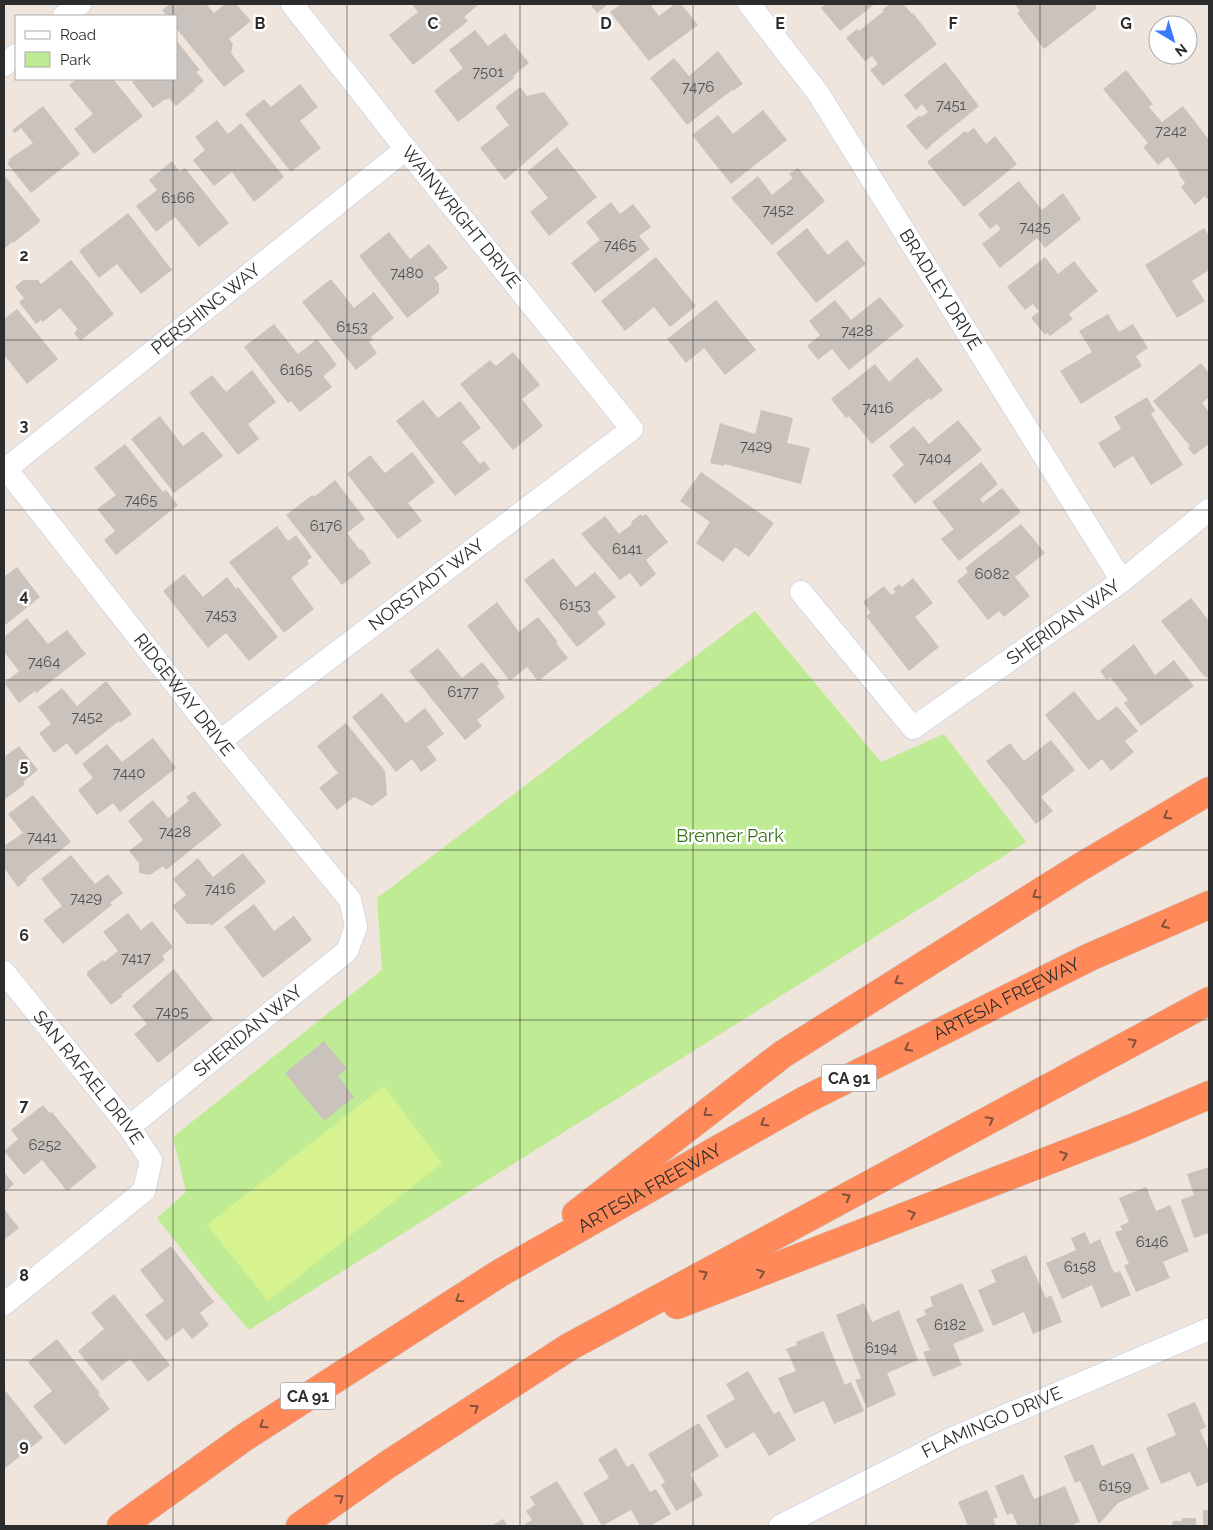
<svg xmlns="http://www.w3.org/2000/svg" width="1213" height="1530" viewBox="0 0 1213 1530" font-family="Raleway,sans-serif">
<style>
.green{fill:#beeb94}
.pitch{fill:#d7f38f}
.building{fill:#cac2bc}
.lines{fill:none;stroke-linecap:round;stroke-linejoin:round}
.street-casing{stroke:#d2d9e6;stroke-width:24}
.highway-casing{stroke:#c8c8c8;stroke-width:29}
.street{stroke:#fff;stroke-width:22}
.highway{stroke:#ff8958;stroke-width:28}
.oneway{stroke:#80513e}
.grid{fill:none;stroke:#2c2c2c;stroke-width:1;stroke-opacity:0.55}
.labels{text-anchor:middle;stroke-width:5;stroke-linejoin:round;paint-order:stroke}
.number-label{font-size:15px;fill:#545250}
.shield{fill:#fff;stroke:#6b6b6b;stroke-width:1}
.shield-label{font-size:16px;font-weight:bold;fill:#2c2c2c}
.street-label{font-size:18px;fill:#2c2c2c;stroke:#fff}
.park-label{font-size:18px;fill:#347213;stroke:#fff}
.grid-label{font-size:16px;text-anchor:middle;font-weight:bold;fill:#2c2c2c;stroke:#fff;stroke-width:5;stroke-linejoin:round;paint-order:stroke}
</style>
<rect width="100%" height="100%" fill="#efe5dd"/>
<path class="green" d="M755 611 881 762 944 734 1026 842 249 1330 204 1278 157 1218 186 1192 173 1137 382 970 377 898Z"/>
<path class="pitch" d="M384 1086 442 1163 268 1301 207 1225Z"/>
<path class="building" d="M170 4H206L214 13 225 4H236L251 21 229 39 233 44 231 53 245 71 224 87 176 28V16H167L162 10Z
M412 4H477L478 5 464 17 468 21 413 65 389 35 418 12Z
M590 4H608L597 13Z
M621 4H650L659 16 675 4H681L698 25 649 61 610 12Z
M826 4H875L840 31 821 8Z
M890 4H903L912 14 913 13 937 44 883 86 870 70 878 64 872 56 865 61 846 38 857 29 859 31 884 11 882 10Z
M1015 4H1094L1097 8 1044 49 1017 13 1020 11Z
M475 30 488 46 505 33 529 63 513 76 514 78 458 122 434 91 463 68 449 50Z
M176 40 200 70 196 72 204 81 194 89 195 90 176 106 169 98 166 100 165 99 153 108 132 82 136 79H176Z
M718 51 743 84 733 91 732 90 687 125 650 78 674 58 689 76Z
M945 62 979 106 931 145V146L926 150 906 126 920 115 921 117 928 112 922 104 916 110 904 95Z
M1126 70 1153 104 1149 107 1162 122 1183 106 1209 140V197L1207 199 1205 196 1195 205 1181 187 1185 183 1179 175 1180 173 1168 157 1158 165 1143 147 1148 143 1103 89Z
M77 79H113L143 116 94 154 74 129 93 114 69 85Z
M300 84 318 107 300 121 321 148 291 172 245 114 264 99 271 107Z
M520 87 527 96 544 92 569 124 505 180 480 148 509 125 495 107Z
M43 106 80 154 31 193 7 163 10 160 9 159 33 143 21 128 15 133 12 130Z
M763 110 787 140 731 184 692 135 718 115 733 134Z
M217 120 228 134 241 123 284 177 254 202 232 172 214 186 193 160 205 150 195 137Z
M974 128 986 144 995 136 1017 164 964 207 927 162 965 131 967 133Z
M557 147 597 197 549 236 530 212 548 198 527 172Z
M172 161 180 172 185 168 229 223 199 247 175 217 156 232 136 206 157 190 149 180Z
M798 168 825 201 772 245 731 198 758 176 772 195 793 178 789 174Z
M4 175 41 221 13 243 12 242 4 249Z
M1019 181 1042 210 1063 193 1081 219 1045 248 1037 238 1000 268 982 244 1001 229 997 224 990 229 978 214Z
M611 202 620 214 633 204 651 227 639 236 650 249 595 293 571 263 600 240 586 222Z
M128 213 172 270 141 294 117 264 99 278 79 251Z
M807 228 828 255 847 240 866 264 816 303 776 253Z
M1204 228 1209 236V270L1192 281 1205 301 1177 318 1145 265Z
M389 232 410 259 429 244 448 268 434 278 439 284V293L407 318 359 256Z
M656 257 696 306 670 327 654 307 625 331 601 301Z
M1045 257 1058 274 1074 261 1098 291 1069 314 1073 319 1050 336 1047 333 1045 335 1031 318 1039 311 1033 304 1025 310 1007 287Z
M71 260 114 314 80 341 74 333 78 329 60 308 43 322 41 320 36 324 19 302 24 298 15 287 23 280H38L41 284Z
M331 279 354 308 374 292 394 318 371 337 373 339 369 342 377 353 356 370 302 302Z
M880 297 904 326 849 370 832 349 818 360 807 346 820 335 809 321 835 300 851 320Z
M716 300 756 350 725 375 704 348 686 363 667 339Z
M17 309 58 359 27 384 6 357 4 359V319Z
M1108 314 1119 332 1133 324 1148 348 1136 356 1142 366 1081 404 1060 371 1092 352 1079 331Z
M274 324 298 354 317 339 337 365 323 376 332 387 300 412 291 401 288 403 244 347Z
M513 352 540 385 522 399 543 426 513 450 460 384 490 360 496 366Z
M917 357 943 390 931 400 929 398 872 444 849 416 846 418 831 399 875 364 889 382Z
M1201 363 1209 373V397L1202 403 1209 412V444L1194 455 1188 448 1190 446 1153 401Z
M252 370 276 402 248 424 259 439 238 455 189 393 212 375 226 392Z
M1147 397 1155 411 1151 414 1183 465 1151 485 1133 456 1114 468 1098 443 1121 429 1114 417Z
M423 400 438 418 460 401 481 428 462 442 480 464 484 461 490 469 455 496 396 421Z
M761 410 793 418 787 443 810 448 801 484 725 464 724 466 710 463 720 423 755 434Z
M160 416 183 446 203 431 223 456 174 493 131 439Z
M958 420 982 450 915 504 892 475 904 465 889 446 914 426 929 444Z
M125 444 163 492 166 490 178 505 116 555 104 540 115 531 97 509 116 495 94 468Z
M412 452 435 482 408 503 422 521 398 539 347 474 370 455 385 473Z
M981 462 998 484 980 499 983 503 1002 488 1021 512 959 561 941 539 954 529 932 502Z
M701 472 774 523 749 557 735 547 723 562 696 543 710 522 680 501Z
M335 480 365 519 347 533 360 550 362 549 371 563 342 585 286 515 312 495 314 497Z
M641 514 642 516 646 514 668 542 646 560 656 574 641 587 630 573 620 580 581 534 605 516 619 534 632 524 631 522Z
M1021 524 1045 553 1015 577 1030 596 1004 617 999 611 988 620 957 581 968 572 965 568Z
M277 526 288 541 296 535 312 557 307 561 309 564 291 578 314 609 284 633 229 562Z
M553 558 576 587 595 572 616 597 597 612 606 624 577 647 524 580Z
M17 567 40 597 4 626V577Z
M184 574 203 597 227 577 236 589 238 587 278 637 249 661 226 633 208 648 163 591Z
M913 578 933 603 915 617 939 647 909 671 866 616 871 613 863 602 884 586 891 595 896 592 893 589 899 584 902 587Z
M1191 598 1209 621V680L1206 676 1205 677 1161 621Z
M497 602 519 632 538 617 558 642 556 643 568 658 538 681 527 667 510 681 467 626Z
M27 618 48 644 67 630 86 654 36 693 35 691 19 703 4 683 19 671 4 652V637Z
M1134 644 1155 675 1174 660 1194 686 1141 726 1124 703 1128 700 1110 677 1107 680 1100 671Z
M438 648 462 678 482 662 500 684 497 686 505 697 477 720 482 726 465 740 409 671Z
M106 681 132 714 120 723 119 721 76 755 67 743 54 753 39 733 51 724 38 707 62 688 77 706Z
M1074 691 1098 721 1117 706 1138 731 1125 741 1134 752 1111 771 1102 759 1089 770 1045 715Z
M382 693 406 723 425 708 444 734 427 747 437 760 421 772 412 759 396 772 352 717Z
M346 723 385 771 387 795 372 806 354 797 337 810 319 788 338 773 317 746Z
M153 738 176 768 120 812 113 803 97 815 78 790 93 778 82 764 107 744 122 762Z
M1051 740 1075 770 1041 797 1053 811 1036 824 986 761 1010 743 1024 761Z
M19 746 38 770 23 782 25 784 4 800V757Z
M194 791 222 825 166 870 163 866 150 875 139 873V863L129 851 143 840 128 821 153 800 168 818 189 801 186 797Z
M33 795 71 842 26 878 27 880 18 887 4 868V846L23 833 8 814Z
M243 853 266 882 211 926 210 924H187L172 906 186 895 173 879 198 858 213 877Z
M71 855 95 884 108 874 123 893 110 903 112 905 63 944 43 920 62 906 41 879Z
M254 904 274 931 294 916 312 940 263 978 224 927Z
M128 913 141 930 152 921 173 947 162 956 165 960 121 995 123 996 111 1005 87 975V972L103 960 104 962 118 951 103 932Z
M174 969 213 1019 158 1063 134 1034 147 1024 132 1006Z
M324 1041 347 1069 338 1076 354 1097 324 1121 285 1073Z
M43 1105 50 1113 52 1112 97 1167 67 1191 42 1160 24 1175 4 1151 18 1139 11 1130Z
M1209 1167V1233L1194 1238 1181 1200 1194 1195 1187 1174Z
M4 1172 14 1184 4 1193Z
M1146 1187 1156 1211 1170 1205 1189 1251 1163 1262 1170 1278 1136 1292 1124 1265 1129 1264 1115 1232 1122 1230 1120 1226 1129 1222 1119 1198Z
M4 1209 19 1228 4 1240Z
M1085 1232 1090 1244 1100 1239 1114 1273 1120 1271 1131 1295 1101 1308 1092 1285 1062 1299 1046 1263 1076 1250 1071 1238Z
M171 1246 214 1302 200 1313 209 1325 192 1339 183 1328 166 1341 145 1315 164 1301 140 1270Z
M1026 1255 1046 1298 1051 1295 1062 1322 1033 1334 1024 1312 993 1326 978 1290 996 1282 991 1270Z
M962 1283 984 1331 953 1344 962 1365 933 1377 923 1352 930 1350 916 1319 926 1315 924 1310 933 1306 930 1297Z
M114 1294 170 1365 148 1382 130 1359 102 1381 78 1351 104 1329 91 1313Z
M864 1303 872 1322 899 1310 918 1360 887 1373 896 1395 867 1408 855 1380 861 1378 836 1315Z
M823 1331 845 1385 851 1382 864 1411 834 1424 824 1401 794 1414 778 1378 796 1371 786 1349 797 1345 796 1342Z
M57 1339 100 1393 98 1394 110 1409 65 1445 33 1406 52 1391 28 1362Z
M748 1371 774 1414 779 1411 796 1440 769 1456 754 1432 726 1449 706 1416 735 1399 726 1384Z
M4 1389 43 1438 4 1469Z
M1195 1402 1206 1427 1200 1430 1209 1451V1482L1197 1487 1190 1472 1161 1484 1146 1448 1176 1435 1167 1414Z
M699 1423 719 1456 690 1474 703 1495 676 1511 661 1485 665 1482 648 1454Z
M1093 1444 1102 1466 1133 1453 1149 1489 1118 1503 1099 1524 1080 1481 1075 1483 1064 1456Z
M616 1448 627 1467 633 1463 650 1492 656 1489 671 1514 650 1526H640L631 1510 602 1526 583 1493 609 1478 598 1459Z
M1023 1474 1034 1499 1065 1486 1080 1522 1069 1526H1018L1012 1513 1007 1515 995 1486Z
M557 1481 585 1526H522L532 1520 526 1511 535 1505 530 1497Z
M987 1490 998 1517 993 1519 996 1526H968L958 1502Z
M1203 1510H1209V1526H1203Z
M1182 1518H1196V1526H1172L1173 1521H1182Z
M503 1519 508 1526H491Z"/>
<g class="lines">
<g class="street-casing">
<g id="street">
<path id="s1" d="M749 4 818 93 1122 581"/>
<path d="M64 16 80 4"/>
<path d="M4 65 16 55"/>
<path id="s2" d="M4 466 220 741 350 900 356 927 347 951 129 1127"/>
<path id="s3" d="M6 469 406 149"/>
<path id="s4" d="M801 592 913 728 1122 581 1209 510"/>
<path id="s5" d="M220 741 632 429 406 149 292 4"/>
<path id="s6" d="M4 972 129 1127 151 1160 144 1191 4 1304"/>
<path id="s7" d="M780 1526 953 1438 1209 1329"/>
</g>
</g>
<g class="highway-casing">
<g id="highway">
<path d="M576 1214 783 1054 1077 869 1209 791"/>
<path d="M677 1305 1132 1128 1209 1095"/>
<path id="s8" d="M121 1526 245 1437 500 1273 805 1100 1090 957 1209 905"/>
<path d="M300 1526 387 1465 569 1347 1209 1001"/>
</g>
</g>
<use href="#street" class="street"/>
<use href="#highway" class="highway"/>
</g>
<defs><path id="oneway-chevron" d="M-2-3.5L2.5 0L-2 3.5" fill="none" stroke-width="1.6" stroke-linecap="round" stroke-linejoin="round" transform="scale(1.25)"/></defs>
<g class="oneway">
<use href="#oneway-chevron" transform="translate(1167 816) rotate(149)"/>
<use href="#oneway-chevron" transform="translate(1036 895) rotate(148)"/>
<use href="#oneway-chevron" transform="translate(1165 925) rotate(157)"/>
<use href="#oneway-chevron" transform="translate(898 981) rotate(148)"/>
<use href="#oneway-chevron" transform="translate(1133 1042) rotate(-28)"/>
<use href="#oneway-chevron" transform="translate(908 1048) rotate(153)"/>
<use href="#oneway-chevron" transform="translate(707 1113) rotate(142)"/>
<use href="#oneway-chevron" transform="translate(990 1120) rotate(-28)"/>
<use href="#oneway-chevron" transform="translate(764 1123) rotate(150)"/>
<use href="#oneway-chevron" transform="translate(1064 1155) rotate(-21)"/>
<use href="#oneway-chevron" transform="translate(847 1197) rotate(-28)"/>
<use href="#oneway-chevron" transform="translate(912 1214) rotate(-21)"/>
<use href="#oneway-chevron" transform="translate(761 1273) rotate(-21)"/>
<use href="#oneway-chevron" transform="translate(704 1274) rotate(-28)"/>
<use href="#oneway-chevron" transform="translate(459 1299) rotate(147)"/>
<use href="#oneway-chevron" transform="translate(475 1408) rotate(-33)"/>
<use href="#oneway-chevron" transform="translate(263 1425) rotate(147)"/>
<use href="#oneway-chevron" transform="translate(340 1498) rotate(-35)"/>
</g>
<path class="grid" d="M173 4V16M347 4V1526M520 4V1526M693 4V1526M866 4V1526M1040 4V1526M173 79V1526M4 170H1209M4 340H1209M4 510H1209M4 680H1209M4 850H1209M4 1020H1209M4 1190H1209M4 1360H1209"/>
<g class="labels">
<g class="number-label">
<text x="488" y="77">7501</text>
<text x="698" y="92">7476</text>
<text x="951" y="110">7451</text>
<text x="1171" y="136">7242</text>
<text x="178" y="203">6166</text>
<text x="778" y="215">7452</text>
<text x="1035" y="232">7425</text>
<text x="620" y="250">7465</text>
<text x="407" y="278">7480</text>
<text x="352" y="332">6153</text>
<text x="857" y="336">7428</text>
<text x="296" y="375">6165</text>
<text x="878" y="413">7416</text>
<text x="756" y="451">7429</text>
<text x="935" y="463">7404</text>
<text x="141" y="505">7465</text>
<text x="326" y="531">6176</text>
<text x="627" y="554">6141</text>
<text x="992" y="579">6082</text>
<text x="575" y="610">6153</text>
<text x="221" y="620">7453</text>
<text x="44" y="667">7464</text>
<text x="463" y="697">6177</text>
<text x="87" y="722">7452</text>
<text x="129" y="778">7440</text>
<text x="175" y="837">7428</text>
<text x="42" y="842">7441</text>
<text x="220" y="894">7416</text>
<text x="86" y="903">7429</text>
<text x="136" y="963">7417</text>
<text x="172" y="1017">7405</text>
<text x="45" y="1150">6252</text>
<text x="1152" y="1247">6146</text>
<text x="1080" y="1272">6158</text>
<text x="950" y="1330">6182</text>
<text x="881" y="1353">6194</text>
<text x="1115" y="1491">6159</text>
</g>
<g class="shield">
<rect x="821.5" y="1064.5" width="55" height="27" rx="4"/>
<rect x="280.5" y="1382.5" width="55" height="27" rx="4"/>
</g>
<g class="shield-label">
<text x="849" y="1084">CA 91</text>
<text x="308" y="1402">CA 91</text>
</g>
<g class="street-label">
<text transform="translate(461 217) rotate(51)" y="6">WAINWRIGHT DRIVE</text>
<text dy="6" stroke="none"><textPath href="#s1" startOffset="344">BRADLEY DRIVE</textPath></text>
<text dy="6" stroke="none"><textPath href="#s3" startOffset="256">PERSHING WAY</textPath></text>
<text dy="6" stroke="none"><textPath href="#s5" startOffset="259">NORSTADT WAY</textPath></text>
<text dy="6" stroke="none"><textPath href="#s4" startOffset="360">SHERIDAN WAY</textPath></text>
<text dy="6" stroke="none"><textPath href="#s2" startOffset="291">RIDGEWAY DRIVE</textPath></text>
<text dy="6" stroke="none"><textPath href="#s8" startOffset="1032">ARTESIA FREEWAY</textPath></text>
<text transform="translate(248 1031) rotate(-39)" y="6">SHERIDAN WAY</text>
<text dy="6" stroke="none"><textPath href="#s6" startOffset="135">SAN RAFAEL DRIVE</textPath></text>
<text dy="6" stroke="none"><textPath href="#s8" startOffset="628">ARTESIA FREEWAY</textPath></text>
<text dy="6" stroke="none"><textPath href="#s7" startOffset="236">FLAMINGO DRIVE</textPath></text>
</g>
<g class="park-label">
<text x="730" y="842">Brenner Park</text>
</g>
</g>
<g class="grid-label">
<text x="260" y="29">B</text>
<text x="433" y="29">C</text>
<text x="606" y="29">D</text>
<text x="780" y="29">E</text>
<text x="953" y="29">F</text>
<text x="1126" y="29">G</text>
<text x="24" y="261">2</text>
<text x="24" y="431">3</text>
<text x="24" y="601">4</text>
<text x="24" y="771">5</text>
<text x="24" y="941">6</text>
<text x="24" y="1111">7</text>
<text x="24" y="1281">8</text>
<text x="24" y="1451">9</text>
</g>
<rect width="1213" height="1530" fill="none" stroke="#2c2c2c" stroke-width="10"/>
<rect x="15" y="15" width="162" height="65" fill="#ffffff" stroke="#ababab"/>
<rect x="25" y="31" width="25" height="8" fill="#ffffff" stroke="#ababab"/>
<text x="60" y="40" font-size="15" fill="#2c2c2c">Road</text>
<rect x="25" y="52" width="25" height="15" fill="#beeb94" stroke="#ababab"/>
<text x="60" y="65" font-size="15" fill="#2c2c2c">Park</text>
<g transform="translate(1173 40) rotate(142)"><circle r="24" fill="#ffffff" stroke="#ababab"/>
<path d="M0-4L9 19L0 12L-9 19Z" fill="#3a7aff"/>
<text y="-8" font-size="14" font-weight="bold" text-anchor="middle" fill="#2c2c2c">N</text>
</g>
</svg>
